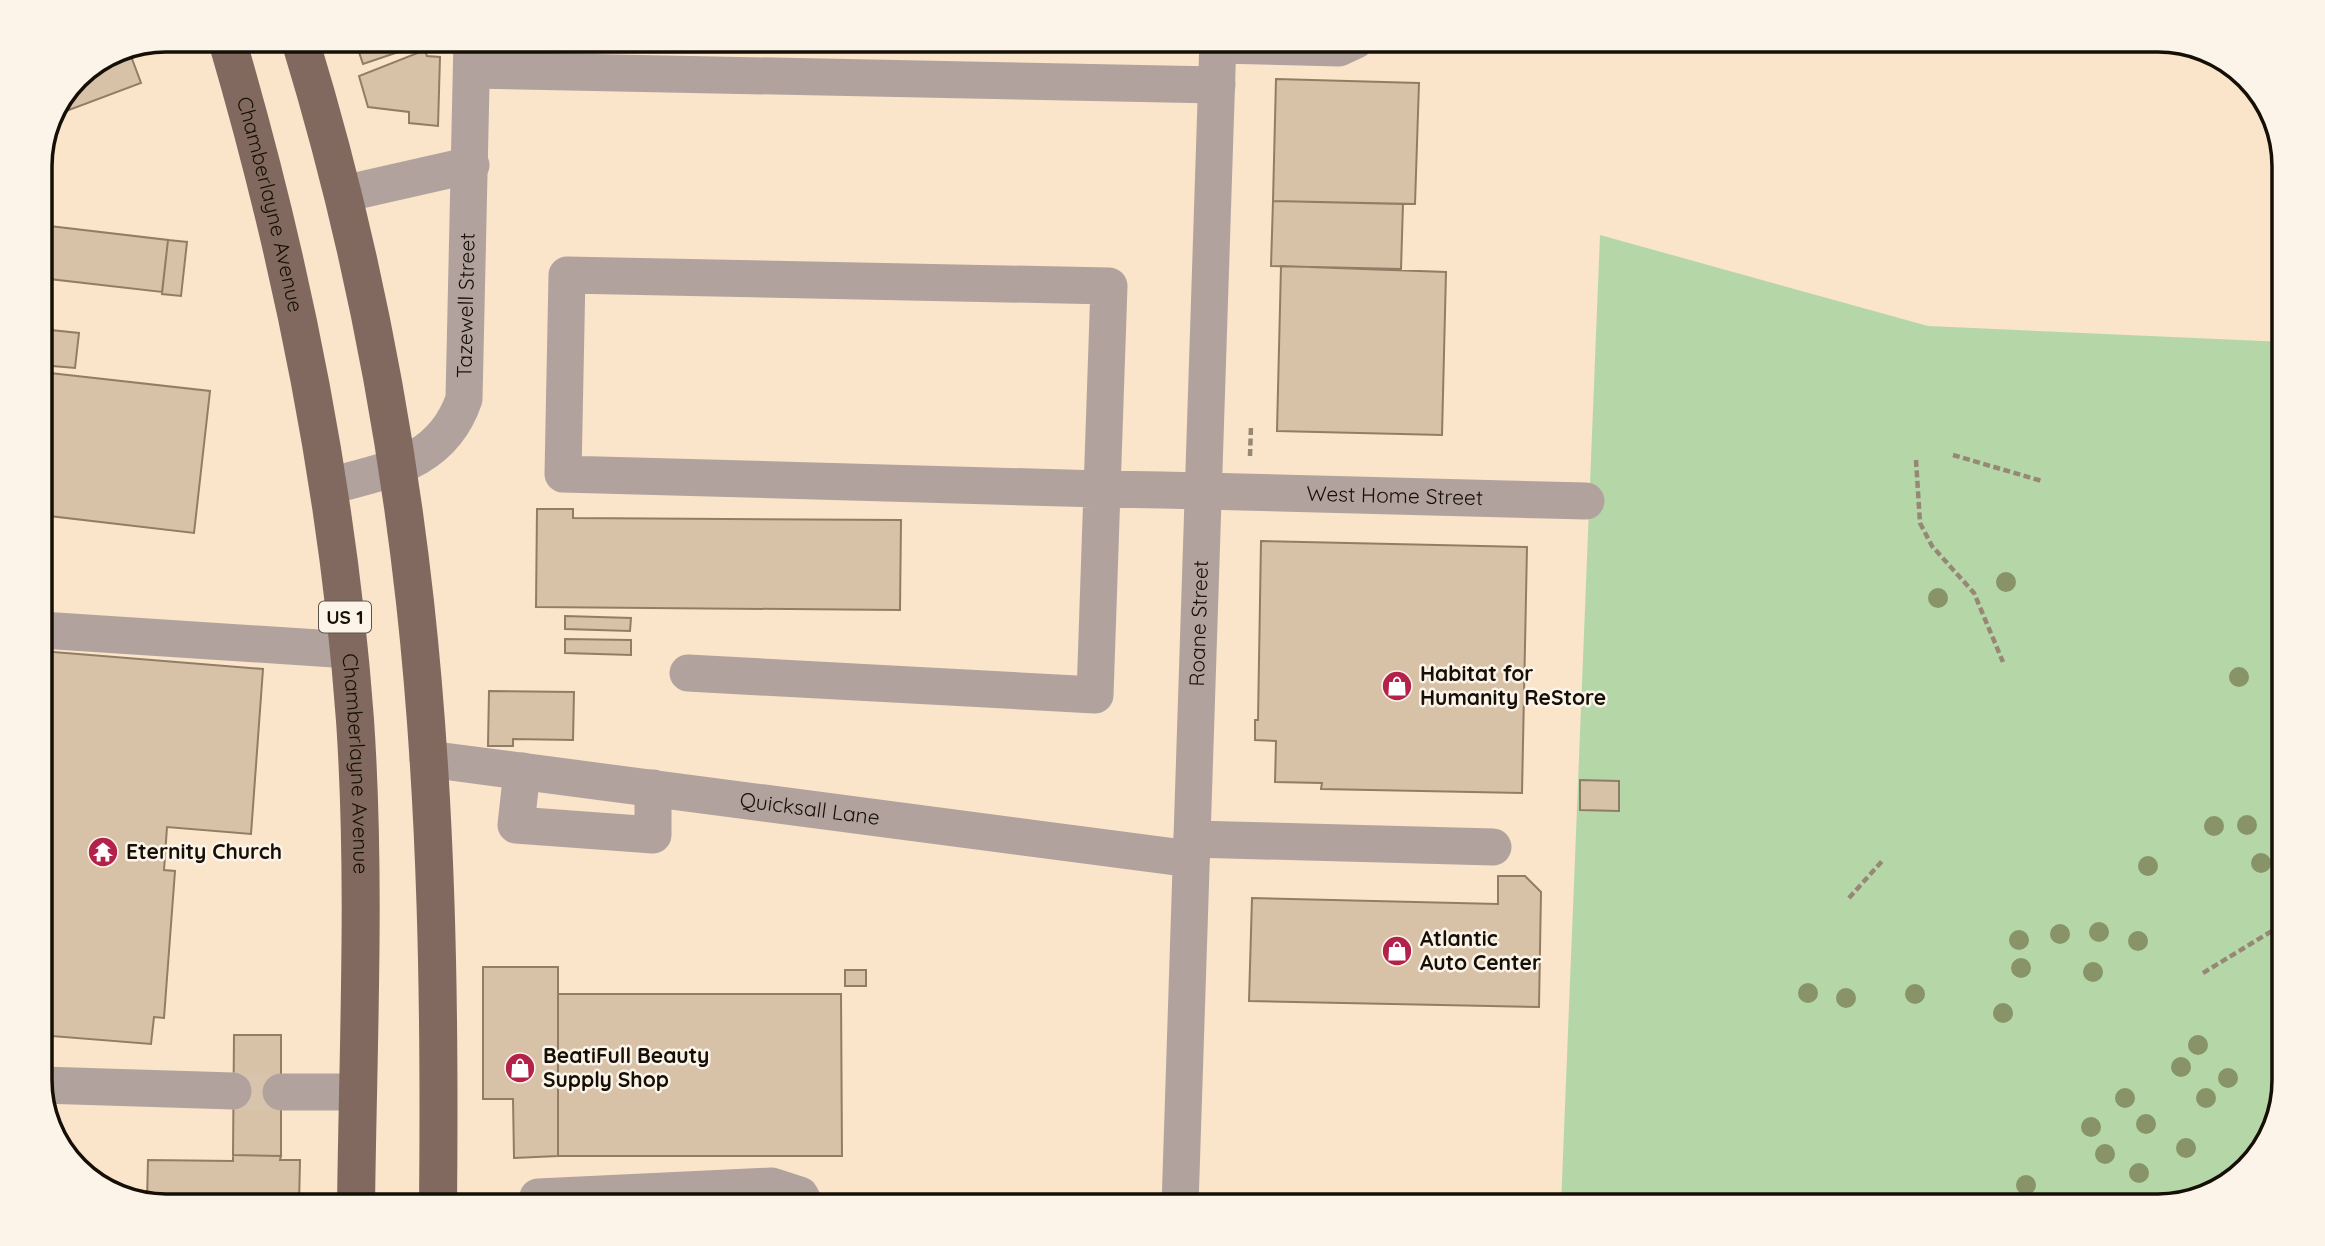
<svg xmlns="http://www.w3.org/2000/svg" width="2325" height="1246" viewBox="0 0 2325 1246" font-family="Quicksand,sans-serif">
<style>
.green{fill:#b5d7a8}
.building{fill:#d7c2a8;stroke:#917d65;stroke-width:2}
.lines{fill:none;stroke-linecap:round;stroke-linejoin:round}
.minor-tunnel{stroke:#d8c4ad;stroke-width:37;stroke-dasharray:37 18;stroke-linecap:butt}
.path{stroke:#978875;stroke-width:4.5;stroke-dasharray:7 3.5;stroke-linecap:butt}
.minor{stroke:#b1a29d;stroke-width:37}
.major{stroke:#82695f;stroke-width:38}
.tree{fill:#889468}
.labels{text-anchor:middle;stroke-width:5;stroke-linejoin:round;paint-order:stroke}
.shield{fill:#fdf4e9;stroke:#5b544a;stroke-width:2}
.shield-label{font-size:19px;font-weight:bold;fill:#160f06}
.street-label{font-size:21px;fill:#160f06;stroke:#fdf4e9}
.poi-label{font-size:21px;font-weight:bold;fill:#160f06;stroke:#fdf4e9;text-anchor:start}
.rim{fill:none;stroke:#160f06;stroke-width:3.5}
</style>
<rect width="100%" height="100%" fill="#fae4ca"/>
<path class="green" d="M1600 235 1928 326 2285 342V1079L2272 1136 2228 1185 2159 1206H1561Z"/>
<path class="building" d="M355 40H424L425 43 363 64Z
M128 48 141 83 61 113 78 77 119 50Z
M425 50 427 56 440 57 438 126 409 123V112L368 107 359 76Z
M1276 79 1419 83 1415 204 1273 201Z
M1273 201 1403 204 1401 269 1271 266Z
M41 225 168 240 162 292 41 278Z
M168 240 187 242 181 296 162 294Z
M1281 266 1446 272 1442 435 1277 431Z
M41 329 79 333 75 368 41 365Z
M41 372 210 391 194 533 41 515Z
M537 509H573V518L901 520 900 610 536 607Z
M1261 541 1527 547 1522 793 1321 789 1322 783 1275 782 1276 741 1255 740V720H1258Z
M565 616 631 618 630 631 565 629Z
M565 639 631 640V655L565 653Z
M41 651 263 669 251 834 167 827 164 870 175 871 164 1018 154 1017 151 1044 52 1036 49 1076H41Z
M489 691 574 692 573 740 513 739V746H488Z
M1580 780 1619 781V811L1580 810Z
M1498 876H1525L1541 892 1539 1007 1249 1001 1252 898 1498 904Z
M483 967H558V1156L514 1158 513 1099H483Z
M845 970H866V986H845Z
M558 994H841L842 1156H558Z
M234 1035H281V1156L233 1155Z
M233 1155 281 1156 280 1160H300L299 1206H167L147 1201 148 1160 233 1161Z"/>
<g class="lines">
<path class="minor-tunnel" d="M233 1091 281 1092"/>
<path class="path" d="M1953 455 2042 481
M1250 456 1251 426
M1916 460 1920 523 1932 546 1974 593 2003 662
M1849 898 1883 860
M2203 973 2285 923"/>
<g class="minor">
<path d="M1218 45 1339 48 1356 40"/>
<path d="M472 70 1217 85"/>
<path d="M343 194 471 165"/>
<path id="s1" d="M330 486C388 470 442 463 464 399L472 40"/>
<path d="M41 630 349 650"/>
<path id="s2" d="M688 673 1095 695 1109 286 567 275 563 474 1101 489 1163 490 1586 501"/>
<path id="s3" d="M428 759 1191 859"/>
<path d="M522 771 516 825 653 835V788"/>
<path d="M1192 839 1493 847"/>
<path d="M41 1085 233 1091"/>
<path d="M281 1092H357"/>
<path d="M537 1206 538 1197 772 1186 800 1195 806 1206"/>
<path id="s4" d="M1180 1206 1218 40"/>
</g>
<g class="major">
<path id="s5" d="M227 40C292 262 338 489 355 720 366 881 358 1044 356 1206"/>
<path d="M300 40C356 223 394 412 415 602 437 802 440 1005 438 1206"/>
</g>
</g>
<g class="tree">
<circle cx="2006" cy="582" r="10"/>
<circle cx="1938" cy="598" r="10"/>
<circle cx="2239" cy="677" r="10"/>
<circle cx="2247" cy="825" r="10"/>
<circle cx="2214" cy="826" r="10"/>
<circle cx="2261" cy="863" r="10"/>
<circle cx="2148" cy="866" r="10"/>
<circle cx="2099" cy="932" r="10"/>
<circle cx="2060" cy="934" r="10"/>
<circle cx="2019" cy="940" r="10"/>
<circle cx="2138" cy="941" r="10"/>
<circle cx="2021" cy="968" r="10"/>
<circle cx="2093" cy="972" r="10"/>
<circle cx="1808" cy="993" r="10"/>
<circle cx="1915" cy="994" r="10"/>
<circle cx="1846" cy="998" r="10"/>
<circle cx="2003" cy="1013" r="10"/>
<circle cx="2198" cy="1045" r="10"/>
<circle cx="2181" cy="1067" r="10"/>
<circle cx="2228" cy="1078" r="10"/>
<circle cx="2125" cy="1098" r="10"/>
<circle cx="2206" cy="1098" r="10"/>
<circle cx="2146" cy="1124" r="10"/>
<circle cx="2091" cy="1127" r="10"/>
<circle cx="2186" cy="1148" r="10"/>
<circle cx="2105" cy="1154" r="10"/>
<circle cx="2139" cy="1173" r="10"/>
<circle cx="2026" cy="1185" r="10"/>
</g>
<defs>
<g id="shop-disc" transform="scale(1.575)"><circle r="9.5" fill="#b3224a" stroke="#fdf4e9"/><path d="M-5-2.5h2.3a2.7 3.5 0 0 1 5.4 0H5L5.5 6h-11ZM-1.5-2.5h3a1.5 2.3 0 0 0-3 0Z" fill="#fff"/></g>
<g id="temple-disc" transform="scale(1.575)"><circle r="9.5" fill="#b3224a" stroke="#fdf4e9"/><path d="M0-6L5-2H3V0L6.5 2.5H4V6H1.5V3h-3V6H-4V2.5H-6.5L-3 0V-2H-5Z" fill="#fff"/></g>
</defs>
<g fill-rule="evenodd">
<use href="#shop-disc" x="1397" y="686"/>
<use href="#temple-disc" x="103" y="852"/>
<use href="#shop-disc" x="1397" y="951"/>
<use href="#shop-disc" x="520" y="1068"/>
</g>
<g class="labels">
<rect class="shield" x="319" y="601.5" width="52" height="31" rx="5"/>
<g class="shield-label">
<text x="345" y="624">US 1</text>
</g>
<g class="street-label">
<text dy="7" stroke="none"><textPath href="#s5" startOffset="170">Chamberlayne Avenue</textPath></text>
<text dy="7" stroke="none"><textPath href="#s1" startOffset="262">Tazewell Street</textPath></text>
<text dy="7" stroke="none"><textPath href="#s2" startOffset="2390">West Home Street</textPath></text>
<text dy="7" stroke="none"><textPath href="#s4" startOffset="583">Roane Street</textPath></text>
<text dy="7" stroke="none"><textPath href="#s5" startOffset="737">Chamberlayne Avenue</textPath></text>
<text dy="7" stroke="none"><textPath href="#s3" startOffset="385">Quicksall Lane</textPath></text>
</g>
<g class="poi-label">
<text x="1420" y="681">Habitat for<tspan x="1420" dy="24">Humanity ReStore</tspan></text>
<text x="126" y="859">Eternity Church</text>
<text x="1420" y="946">Atlantic<tspan x="1420" dy="24">Auto Center</tspan></text>
<text x="543" y="1063">BeatiFull Beauty<tspan x="543" dy="24">Supply Shop</tspan></text>
</g>
</g>
<path d="M0 0H2325V1246H0ZM166 52H2158A114 114 0 0 1 2272 166V1080A114 114 0 0 1 2158 1194H166A114 114 0 0 1 52 1080V166A114 114 0 0 1 166 52Z" fill="#fdf4e9" fill-rule="evenodd"/>
<path class="rim" d="M166 52H2158A114 114 0 0 1 2272 166V1080A114 114 0 0 1 2158 1194H166A114 114 0 0 1 52 1080V166A114 114 0 0 1 166 52Z"/>
</svg>
